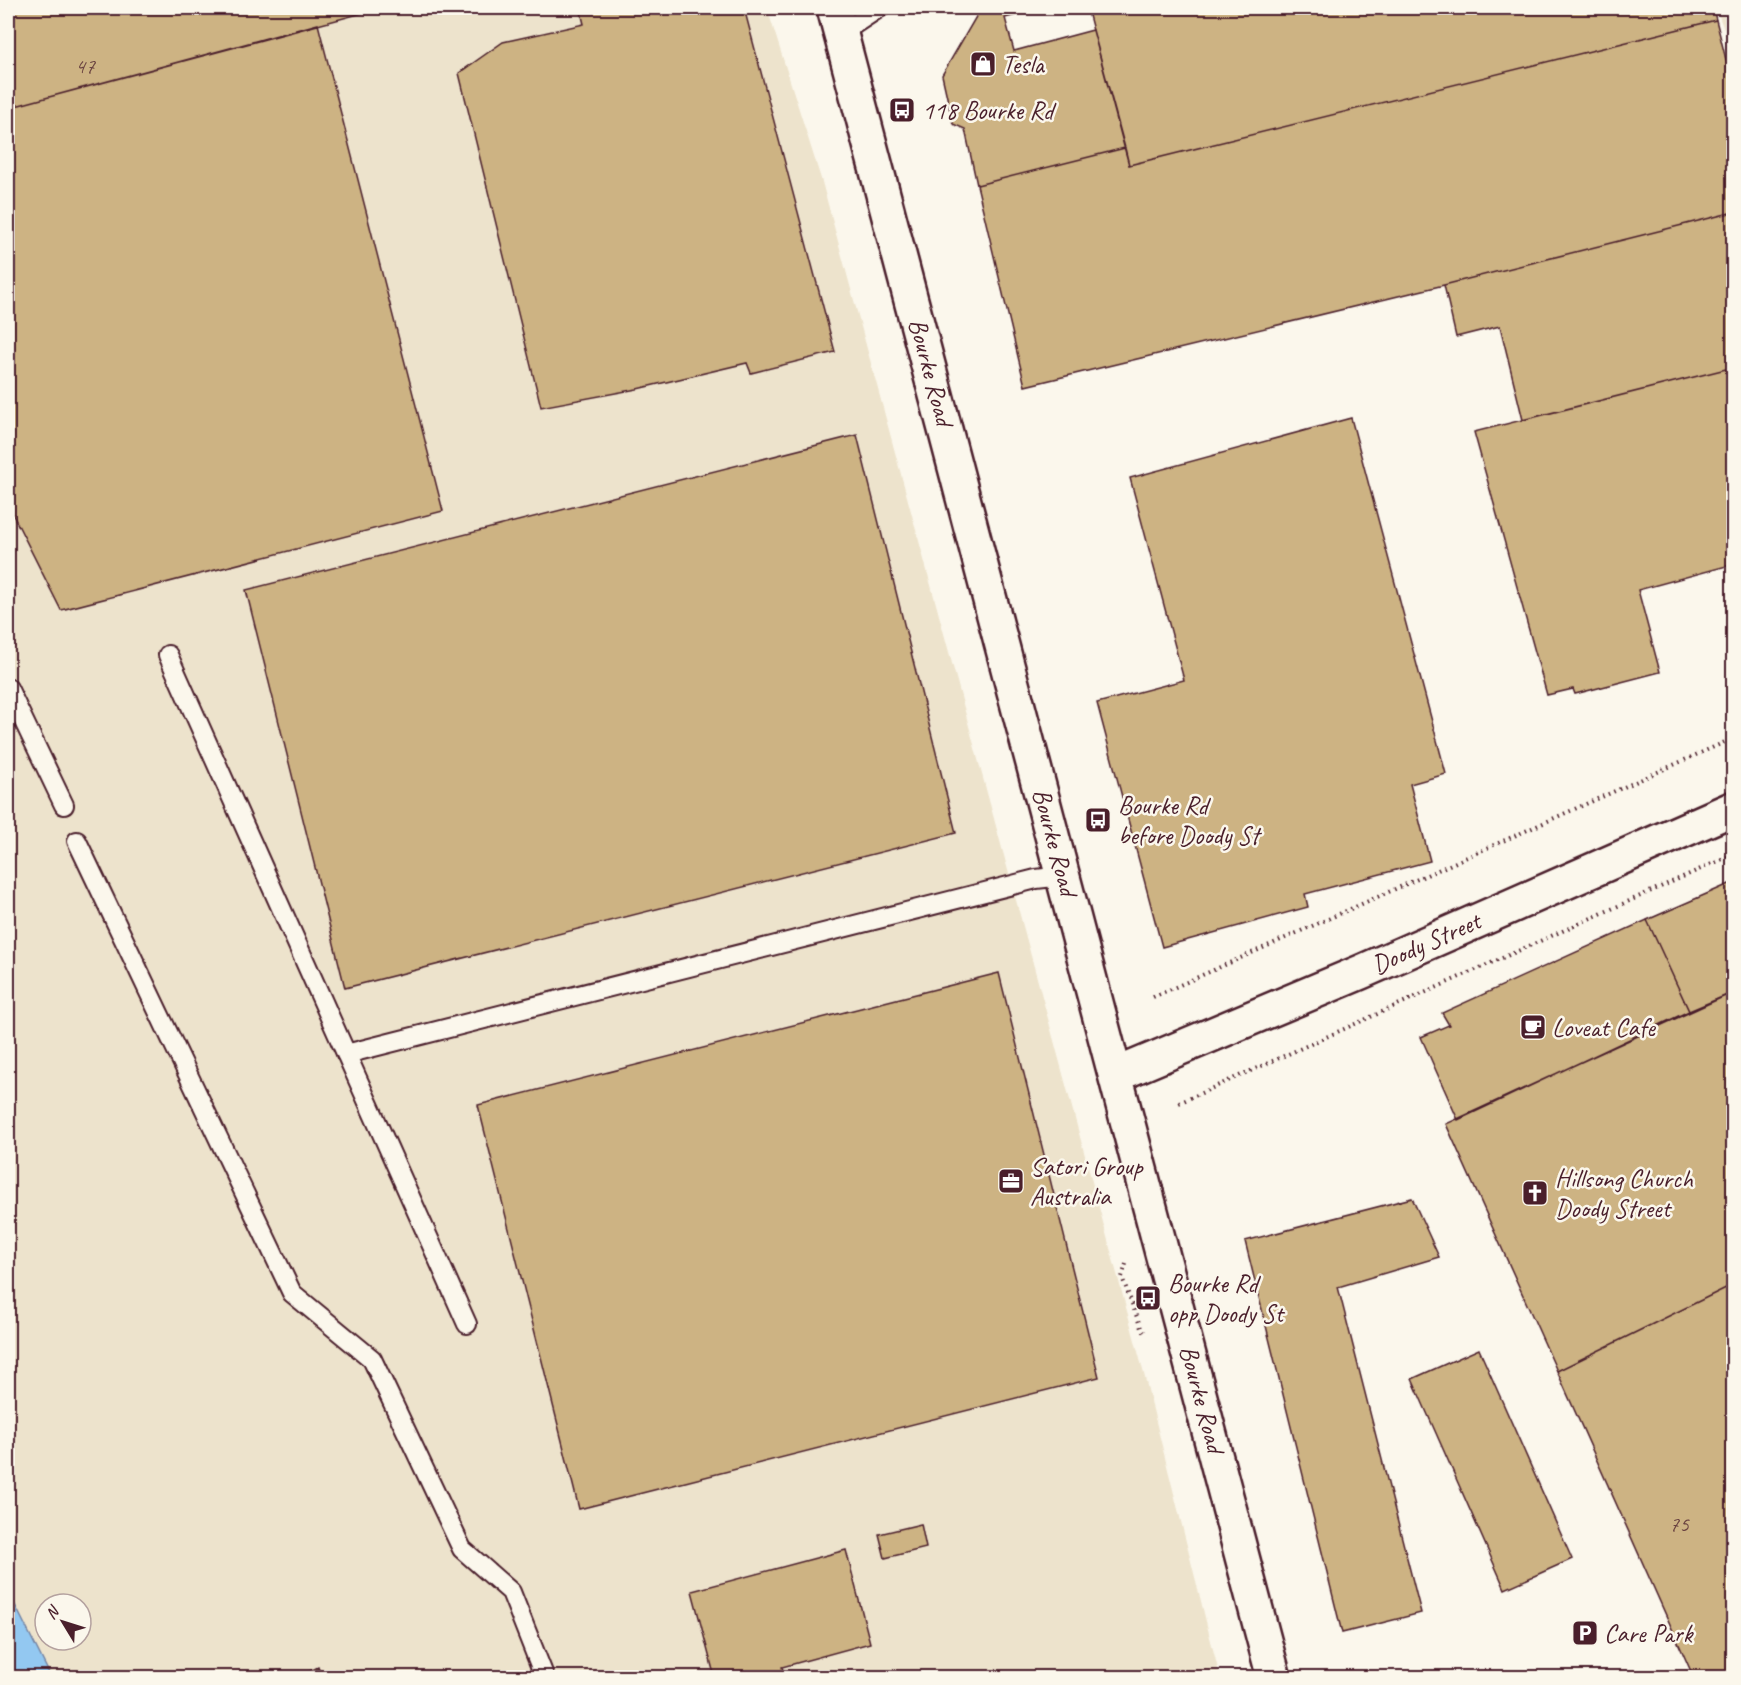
<svg xmlns="http://www.w3.org/2000/svg" width="1741" height="1685" font-family="Caveat,sans-serif">
  <style>
    .built { fill: #ede3cc; fill-rule: evenodd }
    .water { fill: #93c8f1; stroke: #7684a2; stroke-width: 1.5 }
    .building { fill: #cdb383; stroke: #4a1f2b; stroke-width: 1.5 }
    .lines { fill: none; stroke-linecap: round; stroke-linejoin: round }
    .service-casing { stroke: #4a1f2b; stroke-width: 22 }
    .tertiary-casing { stroke: #4a1f2b; stroke-width: 38 }
    .path { stroke: #4a1f2b; stroke-width: 4; stroke-dasharray: 1.5 4.5; stroke-linecap: butt }
    .service { stroke: #fbf7ec; stroke-width: 18 }
    .tertiary { stroke: #fbf7ec; stroke-width: 33 }
    .labels { text-anchor: middle; dominant-baseline: central; stroke-width: 5; stroke-linejoin: round; paint-order: stroke }
    .number-label { font-size: 22px; fill: #6b4441 }
    .poi-label { font-size: 26px; fill: #4a1f2b; stroke: #fbf7ec; text-anchor: start }
    .street-label { font-size: 26px; fill: #4a1f2b; stroke: #fbf7ec }
  </style>
  <rect width="100%" height="100%" fill="#fbf7ec"/>
  <filter id="ink" filterUnits="userSpaceOnUse"><feTurbulence type="fractalNoise" baseFrequency=".0167" numOctaves="2"/><feDisplacementMap in="SourceGraphic" scale="12" xChannelSelector="R" yChannelSelector="G"/><feConvolveMatrix kernelMatrix="1 2 1 2 8 2 1 2 1" color-interpolation-filters="sRGB"/></filter>
  <g filter="url(#ink)">
    <!-- built -->
    <path class="built" d="M8,8H767L822,182L1144,1374L1220,1677H51L8,1591ZM45,1604H81V1640H45Z
      M1716,8H1733V54Z"/>
    <!-- water -->
    <path class="water" d="M8,1591L51,1677H8Z"/>
    <!-- building -->
    <path class="building" d="M8,8H381L8,108Z
      M580,8H744L835,352L751,373L747,363L637,389L541,407L459,73L503,42L584,24Z
      M981,8H1043L1005,18L1014,51L1093,30L1125,148L977,185L965,129L953,124L942,75Z
      M1087,8H1713L1716,20L1129,165Z
      M1716,20L1734,91V212L1444,285L1025,386L977,185L1125,148L1129,165Z
      M318,24L443,511L61,610L8,505V108Z
      M1734,212V367L1523,420L1500,326L1456,337L1444,285Z
      M1734,367V564L1638,590L1660,672L1575,694L1573,689L1547,695L1474,432Z
      M1351,418L1446,774L1410,784L1430,861L1305,894L1308,907L1162,947L1097,703L1184,680L1130,478Z
      M857,435L956,833L345,988L246,590Z
      M1734,882V992L1689,1011L1647,920Z
      M1647,920L1689,1011L1458,1120L1421,1037L1449,1025L1442,1013Z
      M999,973L1099,1377L579,1509L478,1105Z
      M1734,992V1284L1557,1371L1446,1124Z
      M1412,1198L1439,1257L1338,1287L1421,1613L1342,1633L1245,1241Z
      M1734,1284V1678H1694L1557,1371Z
      M1479,1349L1572,1559L1505,1589L1412,1379Z
      M921,1524L926,1548L885,1558L879,1534Z
      M846,1550L870,1643L782,1667L785,1678H715L692,1591Z
      M318,1667L322,1678H296Z"/>
    <g class="lines">
      <defs>
        <path id="service" d="M841,33L879,8
          M168,655L467,1324
          M8,688L64,805
          M77,841L292,1293L372,1359L462,1549L511,1592L545,1678
          M346,1054L1036,879L1063,876"/>
        <path id="tertiary" d="M834,8L1274,1678
          M1116,1075L1361,972L1734,808"/>
      </defs>
      <!-- service casing -->
      <use href="#service" class="service-casing"/>
      <!-- tertiary casing -->
      <use href="#tertiary" class="tertiary-casing"/>
      <!-- path -->
      <path class="path" d="M1153,997L1734,738
        M1179,1103L1734,854
        M1126,1264L1122,1277L1141,1328L1144,1332"/>
      <!-- service -->
      <use href="#service" class="service"/>
      <!-- tertiary -->
      <use href="#tertiary" class="tertiary"/>
    </g>
  </g>
  <!-- icons -->
  <defs>
    <symbol id="shop-square" viewBox="-11 -11 22 22"><rect x="-9" y="-9" width="18" height="18" rx="4" fill="#4a1f2b" stroke="#fbf7ec"/><path d="M-5-2.5h2.3a2.7 3.5 0 0 1 5.4 0H5L5.5 6h-11ZM-1.5-2.5h3a1.5 2.3 0 0 0-3 0Z" fill="#fff"/></symbol>
    <symbol id="bus-square" viewBox="-11 -11 22 22"><rect x="-9" y="-9" width="18" height="18" rx="4" fill="#4a1f2b" stroke="#fbf7ec"/><path d="M-5-6H5V4H4V6H2V4H-2V6H-4V4H-5ZM-3.5-4V0h7V-4ZM-3.5 1.2v1.5H-2V1.2ZM2 1.2v1.5H3.5V1.2Z" fill="#fff"/></symbol>
    <symbol id="cafe-square" viewBox="-11 -11 22 22"><rect x="-9" y="-9" width="18" height="18" rx="4" fill="#4a1f2b" stroke="#fbf7ec"/><path d="M-5.5-4.5H6V0H3Q3 3.5 0 3.5H-2.5Q-5.5 3.5-5.5 0ZM3-3.2v2h1.7v-2ZM-6 4.5H4V6H-6Z" fill="#fff"/></symbol>
    <symbol id="office-square" viewBox="-11 -11 22 22"><rect x="-9" y="-9" width="18" height="18" rx="4" fill="#4a1f2b" stroke="#fbf7ec"/><path d="M-6-3h4V-5.5h4V-3h4V5H-6ZM-1-4.5V-3h2v-1.5ZM-6 0V1H6V0Z" fill="#fff"/></symbol>
    <symbol id="church-square" viewBox="-11 -11 22 22"><rect x="-9" y="-9" width="18" height="18" rx="4" fill="#4a1f2b" stroke="#fbf7ec"/><path d="M-1.2-6h2.4v3.5h3.3v2.4h-3.3V6h-2.4V-.1h-3.3v-2.4h3.3Z" fill="#fff"/></symbol>
    <symbol id="parking-square" viewBox="-11 -11 22 22"><rect x="-9" y="-9" width="18" height="18" rx="4" fill="#4a1f2b" stroke="#fbf7ec"/><path d="M-3.5-5.5H1a3.5 3.5 0 0 1 0 7H-1V5.5H-3.5ZM-1-3.4V-.6H.8a1.4 1.4 0 0 0 0-2.8Z" fill="#fff"/></symbol>
  </defs>
  <g fill-rule="evenodd">
    <use href="#shop-square" x="968" y="49" width="30" height="30"/>
    <use href="#bus-square" x="887" y="95" width="30" height="30"/>
    <use href="#bus-square" x="1083" y="805" width="30" height="30"/>
    <use href="#cafe-square" x="1518" y="1012" width="30" height="30"/>
    <use href="#office-square" x="996" y="1166" width="30" height="30"/>
    <use href="#church-square" x="1520" y="1178" width="30" height="30"/>
    <use href="#bus-square" x="1133" y="1283" width="30" height="30"/>
    <use href="#parking-square" x="1570" y="1618" width="30" height="30"/>
  </g>
  <g class="labels">
    <!-- number labels -->
    <g class="number-label">
      <text x="85" y="66">47</text>
      <text x="1679" y="1524">75</text>
    </g>
    <!-- poi labels -->
    <g class="poi-label">
      <text x="1002" y="64">Tesla</text>
      <text x="922" y="110">118 Bourke Rd</text>
      <text x="1118" y="805">Bourke Rd<tspan x="1118" dy="30">before Doody St</tspan></text>
      <text x="1552" y="1027">Loveat Cafe</text>
      <text x="1030" y="1166">Satori Group<tspan x="1030" dy="30">Australia</tspan></text>
      <text x="1555" y="1178">Hillsong Church<tspan x="1555" dy="30">Doody Street</tspan></text>
      <text x="1168" y="1283">Bourke Rd<tspan x="1168" dy="30">opp Doody St</tspan></text>
      <text x="1604" y="1633">Care Park</text>
    </g>
    <!-- street labels -->
    <g class="street-label">
      <text transform="translate(931 372) rotate(75)">Bourke Road</text>
      <text transform="translate(1055 842) rotate(75)">Bourke Road</text>
      <text transform="translate(1426 943) rotate(-24)">Doody Street</text>
      <text transform="translate(1202 1399) rotate(75)">Bourke Road</text>
    </g>
  </g>
  <!-- margin -->
  <rect width="1741" height="1685" fill="none" stroke="#fbf7ec" stroke-width="30"/>
  <rect x="15" y="15" width="1711" height="1655" fill="none" stroke="#4a1f2b" stroke-width="2" filter="url(#ink)"/>
  <!-- north arrow -->
  <g transform="translate(63 1622) rotate(308)"><circle r="28" fill="#fbf7ec" stroke="#b4a19f" stroke-width="1.5"/>
  <path d="M0-4.5L10 22L0 15L-10 22Z" fill="#4a1f2b"/>
  <text y="-9" font-size="16" font-weight="bold" text-anchor="middle" fill="#4a1f2b">N</text>
  </g>
</svg>
